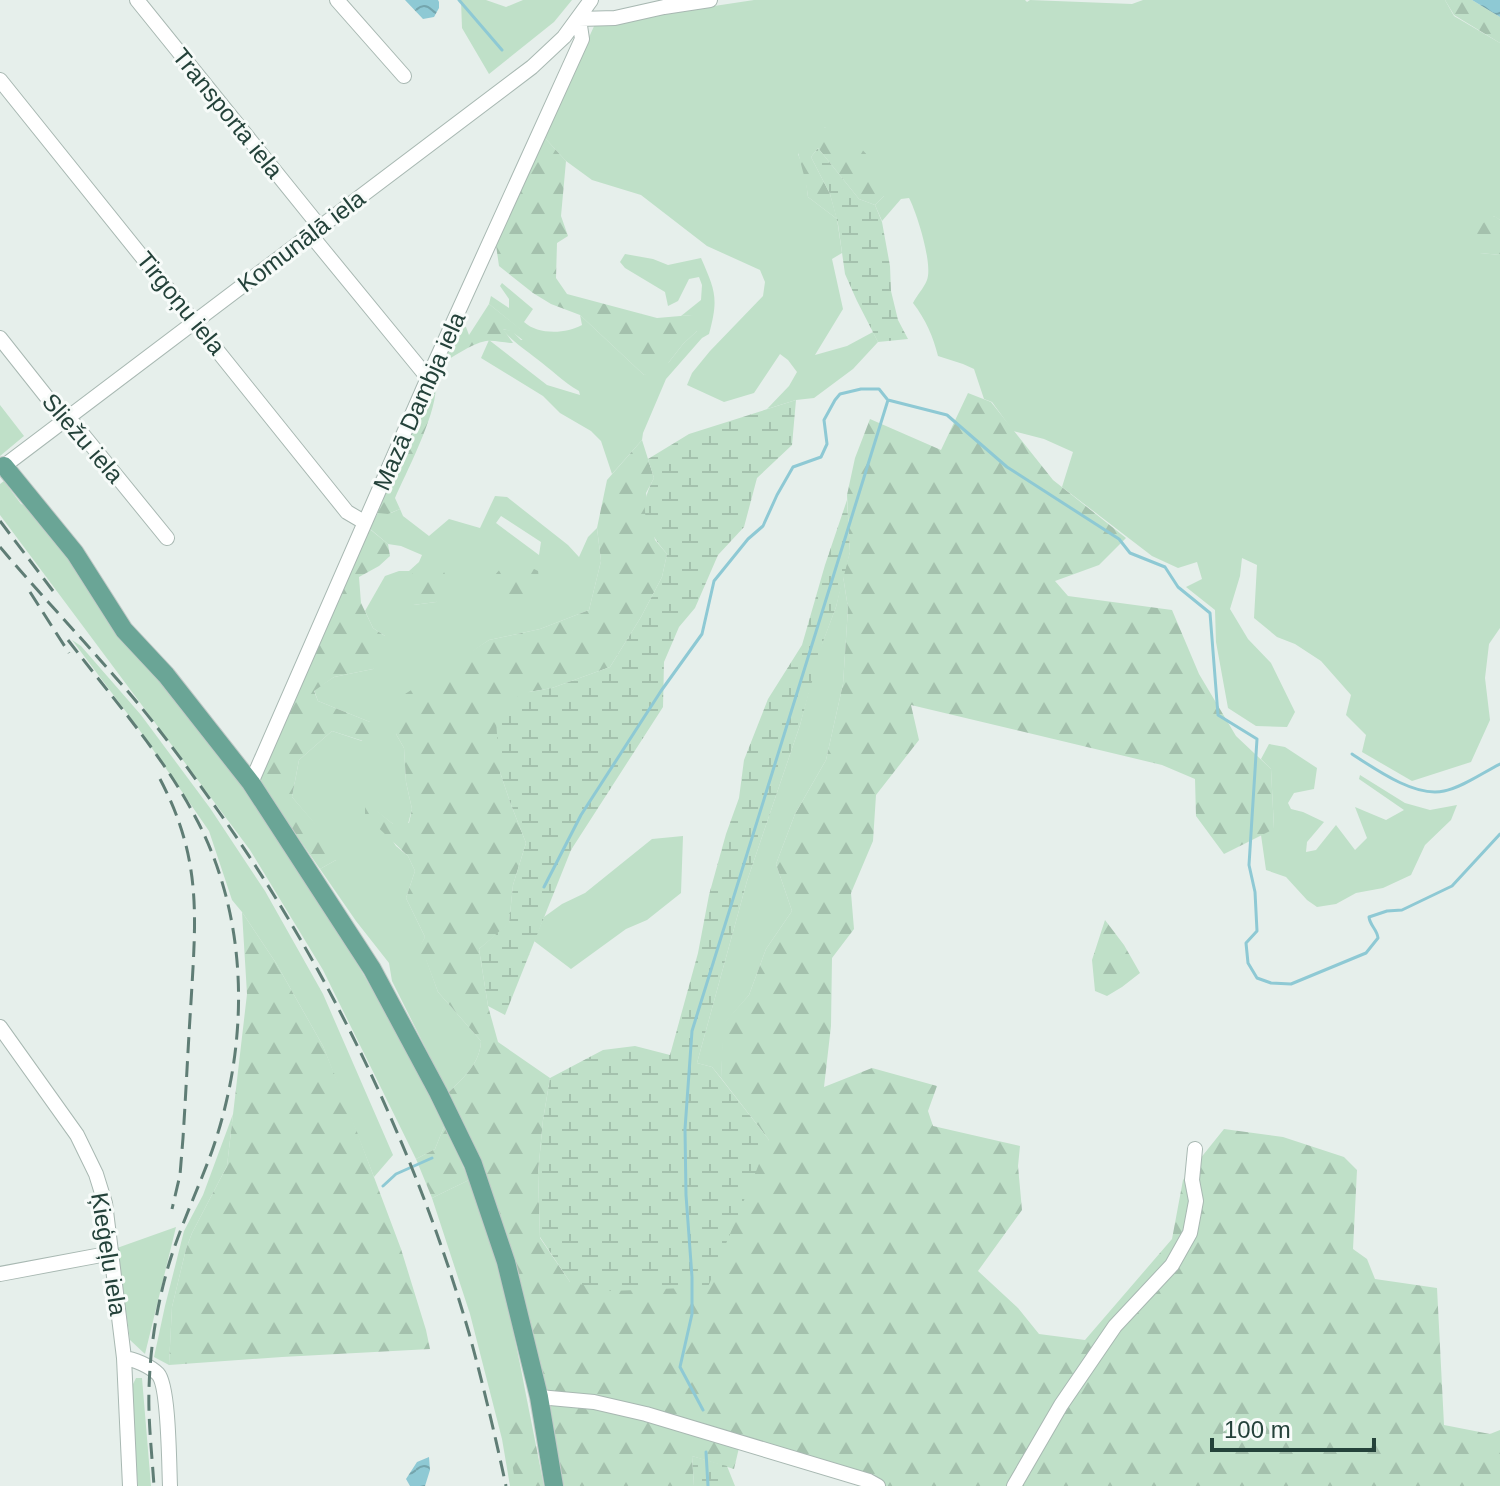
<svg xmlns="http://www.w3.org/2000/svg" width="1500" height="1486" font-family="Arial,sans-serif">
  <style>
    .green { fill: #bfe0c8; fill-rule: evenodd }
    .forest { fill: url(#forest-firs) }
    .wetland { fill: url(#wetland-marsh) }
    .water { fill: url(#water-waves) }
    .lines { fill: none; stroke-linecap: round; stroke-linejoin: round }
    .stream { stroke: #8ec9d4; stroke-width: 3 }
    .minor-casing { stroke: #a8b8b2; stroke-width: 16 }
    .major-casing { stroke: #c2cac8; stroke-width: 20 }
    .minor { stroke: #fff; stroke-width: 14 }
    .major { stroke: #6aa596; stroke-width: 18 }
    .rail { stroke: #5f7d75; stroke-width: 3; stroke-dasharray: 16 8; stroke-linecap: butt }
    .labels { text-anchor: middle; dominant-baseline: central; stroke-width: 6; stroke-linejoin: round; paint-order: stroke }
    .street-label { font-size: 24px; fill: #24423a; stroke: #f7fbf9 }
  </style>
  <defs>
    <pattern id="forest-firs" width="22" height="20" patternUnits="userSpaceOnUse" patternTransform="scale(2)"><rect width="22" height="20" fill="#bfe0c8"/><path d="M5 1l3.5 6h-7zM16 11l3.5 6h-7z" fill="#a4c1ad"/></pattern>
    <pattern id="wetland-marsh" width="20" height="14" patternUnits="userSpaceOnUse" patternTransform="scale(2)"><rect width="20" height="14" fill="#bfe0c8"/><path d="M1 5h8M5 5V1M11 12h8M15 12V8" fill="none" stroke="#a4c1ad"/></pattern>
    <pattern id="water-waves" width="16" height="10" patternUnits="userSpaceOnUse" patternTransform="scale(2)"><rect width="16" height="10" fill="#8ec9d4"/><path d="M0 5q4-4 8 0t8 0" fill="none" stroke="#74a5ad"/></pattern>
  </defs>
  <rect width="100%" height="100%" fill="#e6efeb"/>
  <!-- green -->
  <path class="green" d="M461,0H486L506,7L523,0H572L554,22L489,74L462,28Z
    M754,0H1025L1027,2L1030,0L1132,4L1143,0H1445L1454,16L1500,43V220L1494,216L1480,253L1500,255V628L1489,644L1485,678L1490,720L1471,762L1412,781L1362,752L1366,735L1346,715L1351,695L1321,661L1295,644L1277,637L1254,618L1257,565L1242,558L1240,576L1230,609L1248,639L1271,663L1295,712L1287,727L1256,726L1228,708L1216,642L1215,610L1186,587L1202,579L1197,562L1178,568L1152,556L1062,487L1073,452L1044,439L1013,431L992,402L984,399L974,369L963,364L938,356C933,336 926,320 913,303C917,295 924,288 927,280C933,264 917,213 909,198L901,199L882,221L875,205L884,196L825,127L798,154L805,172L808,197L837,219L842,253L832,259L843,309L815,355L847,346L873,332L878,342L853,369L814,398L796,400L767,409L789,386L797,372L788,360L780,354L754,393L724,402L687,385L692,373L710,351L763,296L765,282L760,270L707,246L641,195L592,180L566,161L544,137L595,24Z
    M625,254L653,259L668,265L701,258C715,290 719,298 709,334L702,338L666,379L643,433L642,440L612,474L601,441L591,431L560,413L543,396L481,358L489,340L547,385L580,395L579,391C563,382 552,370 537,359C524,349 513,342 502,329L512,331L521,340L532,339L489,304L491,296L509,308V299L500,286L502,283L533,309L524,322C538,335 566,334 582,325L580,315L644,375L669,362L683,344L697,331L692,315L681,316L701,300L702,285L699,277L689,279L678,301L668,306L665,292L625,268L620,262Z
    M0,405L24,436L0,456Z
    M4,481L21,504L29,507L209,744L242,785L344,941L430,1089L445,1124L435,1149L416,1159L323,970L250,850L0,515V484Z
    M495,496L507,497L568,545L579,557L588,537L597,528L601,561L589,610L540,629L489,640L460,660L396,734L404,748L406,782L412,809L408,824H393L371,807L396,846L408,856L415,871L406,898L425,937L421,945L438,992L481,1041C480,1064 463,1078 448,1093L392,981L389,963L356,921L320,869L336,860L314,823L292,797L299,760L332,731L362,741L370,722L318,701L314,690L334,677L373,669L385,636L373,628L365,611L385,576L399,571H409L419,562L422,555L401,546L388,544L369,528L378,513H391L400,509L403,516L429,536L449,519L480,528ZM501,516L541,542L539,555L496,523ZM444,572L436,602L413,605Z
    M843,576L848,608L843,684L826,760L795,814L776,864L792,911L766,949L749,995L724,1024L721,1078L712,1067L697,1063L747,881L800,725L819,652L836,607Z
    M72,640L81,646L141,715L210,808L265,891L323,994L393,1155L374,1177L323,1046L276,963L242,912L232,900L209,831L136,725Z
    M1269,744L1285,747L1317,768L1314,789L1294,793L1288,803L1291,809L1303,812L1324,822L1307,842L1306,852L1316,850L1336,825L1355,850L1367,838L1355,807L1386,820L1404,810L1359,779L1360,775L1405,803L1430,810L1457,805L1451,820L1425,845L1411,875L1383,888L1356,893L1336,904L1317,907L1307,900L1286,877L1266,870L1261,835L1274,828L1271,769L1261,759Z
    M683,836L681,893L647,920L626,929L571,969L534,941L544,917L562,904L585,893L652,839Z
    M233,1114L227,1166L192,1233L186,1249L172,1307L169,1365L154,1357L165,1306L184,1231L203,1195Z
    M469,1180C497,1248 512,1322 526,1395H501L517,1486H510L502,1439L470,1314L432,1198Z
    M176,1227L145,1354L130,1340L117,1248Z
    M136,1378H142L151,1486H138L131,1405V1388Z"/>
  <!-- forest -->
  <path class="forest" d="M1445,0H1472L1500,17V43L1454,15Z
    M825,127C861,145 871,152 887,190L884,196L875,205L859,199L818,148L811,157L830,194L837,219L808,197C806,177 799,161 796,142Z
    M544,137L566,161L561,216L568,236L557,243L556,278L567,294L657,318L692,315L701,317L697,331L683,344L669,362L656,373L644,375L580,315L551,304L533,293L499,266L496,245Z
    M1495,216L1500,220V255L1480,253L1475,245L1474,228Z
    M489,304L533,339L530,345C519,339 515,331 503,329L513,343C504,343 495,340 486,341C470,344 453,358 438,365L457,324L466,327L469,335Z
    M431,380L435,382C441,406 406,473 395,498L400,509L388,514L378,513V506Z
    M968,393L991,402L1053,480L1126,538L1099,565L1055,581L1068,596L1172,610L1199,674L1236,736L1271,769L1274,829L1224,854L1196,816L1195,779L1162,765L911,705L919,740L876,795L873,841L851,893L854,929L832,958L831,1026L824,1087L872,1068L937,1086L928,1111L933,1126L1020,1146L1018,1166L1022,1210L978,1271L1018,1308L1039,1334L1085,1340L1172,1239L1183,1180L1224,1129L1283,1137L1344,1157L1357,1170L1353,1249L1367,1259L1375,1279L1437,1288L1444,1425L1490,1434L1500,1430V1486H874L742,1435L734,1469L692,1456L694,1486H561L448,1093C463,1078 480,1064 481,1041L438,992L426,960L399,949L403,941L421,944L425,937L406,898L415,871L408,856L365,815V806H371L393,824L409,823L412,809L406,782L404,748L396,734L405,694L489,640L540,629L589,610L601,561L597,528L607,480L642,440L654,478L646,493L655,540L667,554L662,577L641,617L610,667L552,688L529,692L500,772L510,802L526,843L513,885L509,924L479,949L488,1006L498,1042L550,1078L543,1120L538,1173L540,1238L570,1282L769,1140L721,1078L723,1024L749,995L766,949L792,911L776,864L795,814L826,760L843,684L848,608L843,576L850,552L847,495L855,458L870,419L941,450Z
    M366,526L388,544L390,556L379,566L359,577L361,603L373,628L385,636L390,653L373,669L334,677L314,691L318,701L370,722L371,736L363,741L332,731L299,760L292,797L339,851L336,860L320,869L264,789L260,777Z
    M511,557L538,571L540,586L517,607L502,602L489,593L486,585Z
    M431,562L444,572L450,586L436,602L413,605L404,579Z
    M242,912L276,963L323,1046L345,1100L401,1249L426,1330L430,1349L282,1357L169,1365L172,1307L186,1249L192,1233L227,1166L247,994Z
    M1105,920L1124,945L1140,973L1122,987L1107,996L1095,991L1092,960Z
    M445,1124L469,1180L432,1198L416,1159L435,1149Z
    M500,1394L526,1395L544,1486H516Z"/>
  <!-- wetland -->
  <path class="wetland" d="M818,148L859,199L875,205L882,222L890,266L891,291L898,320L908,339L878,342L857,301L845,274L838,224L830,194L811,157Z
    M796,400L792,445L757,478L744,527L718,555L695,608L679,627L664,662L663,707L571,850L505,1015L488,1006L479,949L509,923L513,885L526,843L510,802L500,772L496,721L507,706L515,698L529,692L552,688L610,667L641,617L662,577L667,554C645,528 637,509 654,478L648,459L689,434Z
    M847,500L850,552L836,607L823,642L800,725L747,881L697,1063L712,1067L769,1140L708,1287L612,1291L570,1282L540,1237L538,1173L543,1120L550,1078L603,1050L635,1046L670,1055L698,953L709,895L726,834L739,798L744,760L768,699L802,645L825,565Z
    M692,1456L727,1466L735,1486H694Z"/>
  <!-- water -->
  <path class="water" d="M405,0H438L439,2V8L434,17L423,19Z
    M1472,0H1500V17Z
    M429,1457L430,1470L425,1486H410L406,1479L417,1462Z"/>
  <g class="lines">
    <!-- stream -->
    <path class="stream" d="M459,0L502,50
      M1352,754C1375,769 1416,798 1444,791C1463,787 1482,773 1500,764
      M544,887L581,815L661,691L702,634L714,581L748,539L763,526L777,495L793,467L821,457L827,444L824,420L835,400L840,394L861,389H879L887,399
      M383,1186L396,1174L432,1158
      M703,1410L680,1367L692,1314V1277L686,1195L685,1129L692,1031L888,400L947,415L1007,467L1119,539L1130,553L1165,567L1178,587L1210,613L1218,715L1257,739L1249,865L1255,892L1257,931L1246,943L1248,963L1257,978L1271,983L1291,984L1366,953L1378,938C1377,929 1370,926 1369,917L1387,911L1402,910L1452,886L1500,834
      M706,1452L708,1486"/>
    <defs>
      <path id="minor" d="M137,0L320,227
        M337,0L404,76
        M0,80L347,512L364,522
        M310,234L428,378
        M0,338L57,410L75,425L167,538
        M0,469L532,67L564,37L591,0
        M251,783L428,378L582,39L579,19L615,18L664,7L710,0
        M0,1027L77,1135L96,1174L105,1203L124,1358C134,1359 150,1366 158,1374C169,1386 169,1465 170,1486
        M0,1274L112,1253
        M124,1358L130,1486
        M539,1397L594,1402L646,1414L869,1481L878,1486
        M1014,1486L1061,1405L1115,1326L1172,1265L1190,1233L1196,1201L1192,1180L1195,1149"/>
      <path id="major" d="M4,466L75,553L124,630L166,675L251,783L372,969L438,1092L473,1164L506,1262L539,1397L554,1486"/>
    </defs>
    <!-- minor casing -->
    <use href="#minor" class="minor-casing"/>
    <!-- major casing -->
    <use href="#major" class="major-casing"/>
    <!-- minor -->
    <use href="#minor" class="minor"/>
    <!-- major -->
    <use href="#major" class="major"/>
    <!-- rail -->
    <path class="rail" d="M0,521L53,591
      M0,547C38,592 78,634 116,678C154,720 187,767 219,812C329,968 416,1150 469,1333C483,1384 495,1435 506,1486
      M30,592L69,653
      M68,640C113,699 164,756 198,822C250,924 249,1045 212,1151C196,1195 175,1237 164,1282C155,1317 150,1353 149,1389C148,1421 152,1454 154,1486
      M160,779C202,859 196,916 191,1002C188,1047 186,1092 183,1138L180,1175L172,1209"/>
  </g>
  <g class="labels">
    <!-- street labels -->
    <g class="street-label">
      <text transform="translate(228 113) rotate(51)">Transporta iela</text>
      <text transform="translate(301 241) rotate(-37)">Komunālā iela</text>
      <text transform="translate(181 303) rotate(51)">Tirgoņu iela</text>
      <text transform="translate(419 401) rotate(-66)">Mazā Dambja iela</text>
      <text transform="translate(83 438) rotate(49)">Sliežu iela</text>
      <text transform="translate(109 1254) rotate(81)">Ķieģeļu iela</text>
    </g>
  </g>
  <!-- scale -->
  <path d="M1212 1438v12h162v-12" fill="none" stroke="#24423a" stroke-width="4"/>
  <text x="1224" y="1438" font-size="24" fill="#24423a" stroke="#f7fbf9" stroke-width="6" paint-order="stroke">100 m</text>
</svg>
